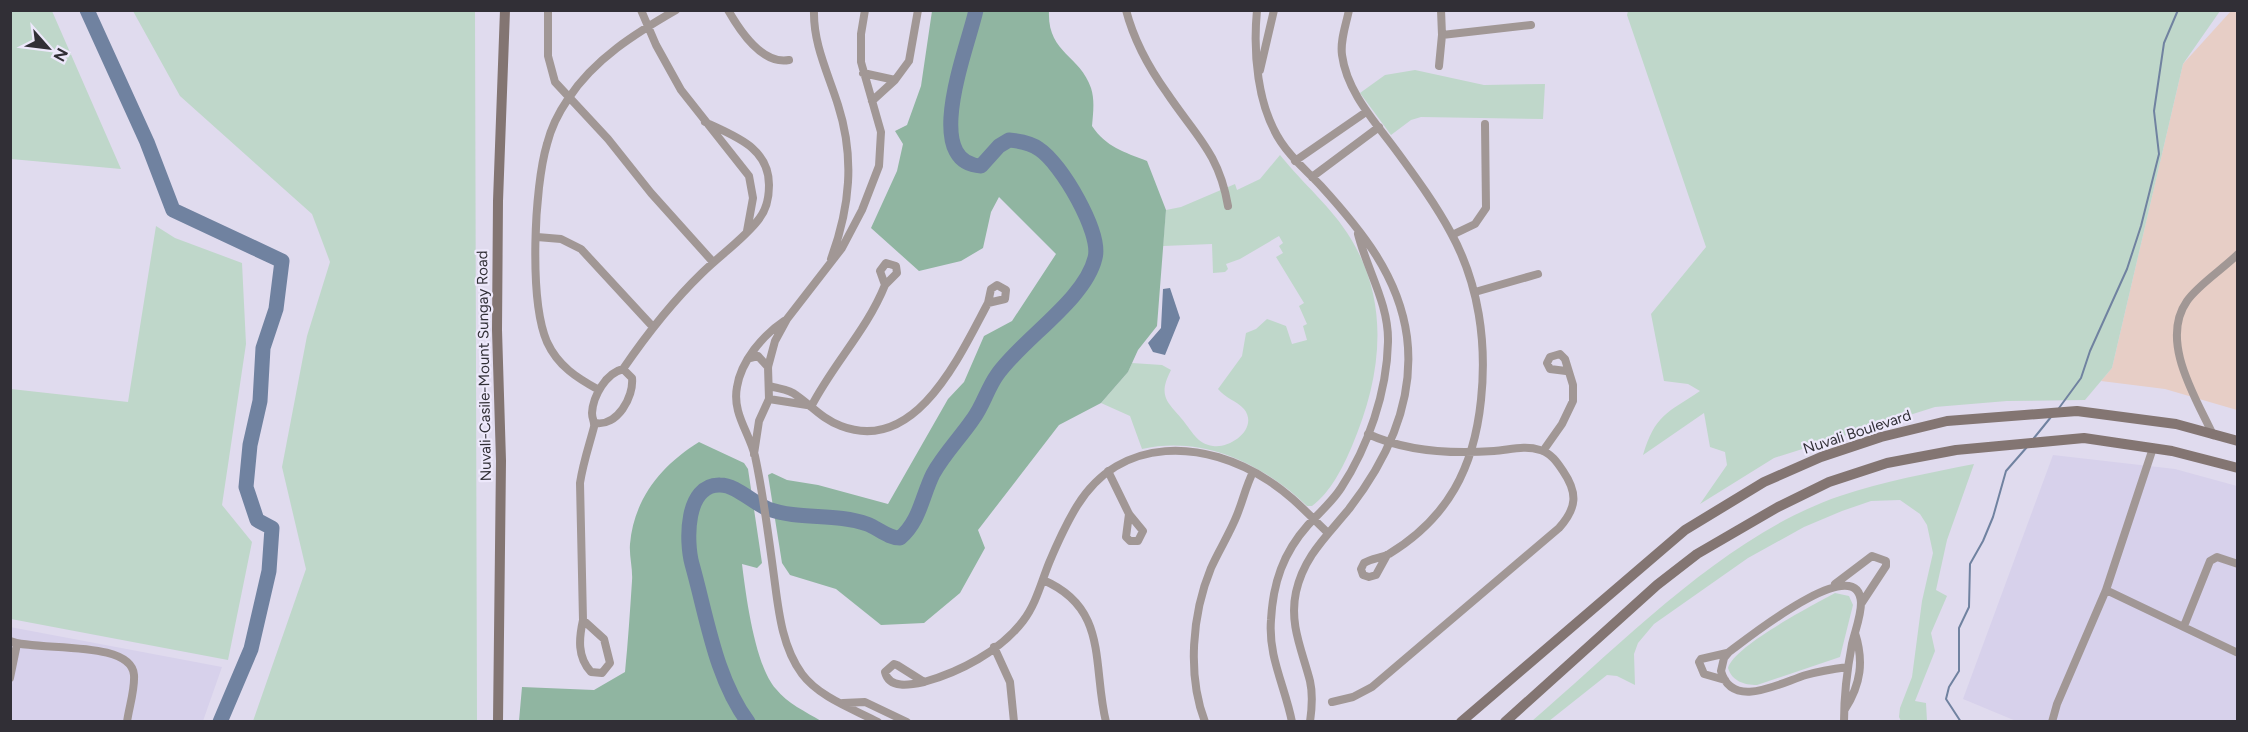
<svg xmlns="http://www.w3.org/2000/svg" width="2248" height="732" font-family="Figtree,sans-serif">
  <style>
    .built { fill: #d7d1eb }
    .industrial { fill: #e7cec6 }
    .green { fill: #bfd7ca }
    .forest { fill: #90b5a1 }
    .water { fill: #7082a0 }
    .lines { fill: none; stroke-linecap: round; stroke-linejoin: round }
    .stream { stroke: #7082a0; stroke-width: 2 }
    .river { stroke: #7082a0; stroke-width: 15 }
    .street { stroke: #a19795; stroke-width: 8 }
    .secondary { stroke: #837572; stroke-width: 10 }
    .labels { text-anchor: middle; dominant-baseline: central; stroke-width: 4.5; stroke-linejoin: round; paint-order: stroke }
    .street-label { font-size: 15px; fill: #312f36; stroke: #ede8fb }
  </style>
  <rect width="100%" height="100%" fill="#e0dbee"/>
  <!-- built -->
  <path class="built" d="M2053,455L2175,469L2237,486V721H2016L1963,699Z
    M10,627L222,667L203,721H11Z"/>
  <!-- industrial -->
  <path class="industrial" d="M2231,11H2237V410L2165,389L2101,381L2112,368L2183,64Z"/>
  <!-- green -->
  <path class="green" d="M10,11H52L121,169L11,159Z
    M133,11H475L477,721H253L306,569L282,467L307,336L330,262L312,214L180,96Z
    M1628,11H2220L2183,64L2112,368L2085,400L2007,401L1935,407L1774,458L1700,504L1727,465L1725,452L1710,447L1704,413L1643,455C1655,415 1667,413 1700,391L1688,384L1664,381L1651,314L1706,247L1627,15Z
    M1415,70L1484,85L1545,84L1543,119L1421,117L1411,120L1391,135L1360,93L1385,75Z
    M1280,155C1303,184 1332,207 1351,239C1391,305 1381,378 1352,446C1343,467 1331,492 1312,506H1307C1263,464 1203,435 1142,449L1130,416L1101,403L1128,372L1132,363L1162,365L1171,370C1156,399 1170,403 1185,423C1193,433 1198,444 1213,446C1231,449 1259,428 1244,409C1237,401 1225,398 1218,389L1242,356L1246,333L1256,329L1267,319L1286,326L1292,344L1307,340L1303,326L1307,324L1299,306L1304,303L1276,257L1283,253L1279,246L1283,243L1279,236L1240,259L1226,264L1228,269L1225,272L1213,273L1212,244L1163,246L1166,210L1181,207L1235,184L1237,190L1260,179Z
    M156,226L175,238L242,263L246,344L222,505L252,542L228,660L11,619V389L128,402Z
    M1974,464L1947,540L1936,590L1947,596L1931,633L1935,651L1915,701L1926,703L1927,721H1901L1899,717L1900,708L1912,677L1922,601L1933,553L1927,525L1920,514L1900,500L1871,501L1842,511L1804,527L1748,558L1654,624L1638,643L1634,654L1635,685L1617,676L1607,675L1549,721H1532C1623,643 1725,535 1840,496C1884,481 1929,473 1974,464Z
    M1835,593L1849,596L1853,605L1840,657L1757,685C1744,685 1732,681 1728,668C1734,646 1813,605 1835,593Z"/>
  <!-- forest -->
  <path class="forest" d="M932,11H1049C1047,53 1080,55 1091,88C1095,100 1093,114 1092,126C1106,147 1124,152 1147,161L1166,210L1157,326L1138,350L1128,372L1101,403L1059,425L978,530L985,548L960,593L924,623L881,625L836,589L790,575L782,563L768,475L772,473L787,480L818,485L888,504L948,399L964,382L984,336L1012,321L1056,254L999,197L991,212L983,248L961,261L919,271L871,228L897,171L903,144L895,131L907,125L921,86Z
    M699,442L744,463L748,469L762,563L757,568L742,564C746,596 755,666 776,689C787,703 806,712 821,721H519L522,687L594,690L625,672C628,642 630,611 632,581C633,569 629,556 630,544C634,498 662,465 699,442Z"/>
  <!-- water -->
  <path class="water" d="M1170,288L1180,318L1165,355L1153,352L1148,343L1161,328L1163,289Z"/>
  <g class="lines">
    <!-- stream -->
    <path class="stream" d="M2059,408L2081,378L2090,351L2127,269L2141,226L2159,154L2154,111L2164,43L2178,10
      M2034,438L2051,417
      M1961,722L1946,699L1949,687L1959,671V628L1969,607L1970,564L1983,541L1993,517L2006,471L2027,447"/>
    <!-- river -->
    <path class="river" d="M87,10L147,142L173,210L282,261L276,309L263,348L260,401L250,445L246,487L257,520L272,528L269,571L251,649L220,722
      M748,722C715,677 707,617 692,564C686,542 685,484 720,485C736,485 753,503 768,509C800,520 835,513 867,524C878,528 888,538 900,538C920,521 922,496 933,474C944,454 960,438 973,419C983,406 987,389 997,375C1022,339 1085,300 1095,258C1102,233 1061,163 1039,149C1031,143 1019,141 1009,140L999,146L981,166C920,163 969,44 976,10"/>
    <!-- street -->
    <path class="street" d="M548,10V56L555,82L608,139L651,193L713,262
      M641,10L656,45L681,90L749,176L753,198L747,231
      M728,10C740,31 762,65 789,60
      M814,10C813,44 828,73 838,105C855,158 850,207 831,259
      M1126,10C1134,41 1149,68 1167,93C1195,135 1219,153 1228,206
      M1257,10C1253,52 1257,106 1281,142C1292,159 1307,171 1321,186C1361,230 1399,276 1407,337C1415,401 1387,460 1349,509C1327,536 1304,556 1296,592C1289,624 1302,650 1310,681C1313,694 1312,708 1310,722
      M1349,10C1346,25 1340,40 1342,55C1347,93 1377,124 1398,153C1417,179 1436,205 1451,233C1479,284 1487,343 1481,400C1474,468 1448,518 1389,554C1381,558 1372,558 1364,563L1361,569L1363,575L1369,577L1376,575L1387,555
      M1442,35L1531,25
      M1439,66L1442,35L1441,10
      M1260,70L1274,10
      M863,73L895,80L872,101
      M895,80L909,61L918,10
      M1295,161L1366,112
      M1312,177L1379,127
      M1452,235L1475,224L1486,208L1485,124
      M537,237L561,239L581,249L653,327
      M886,263L896,266L897,273L885,285L880,271Z
      M997,285L1006,290L1005,299L988,303L991,289Z
      M1475,292L1538,274
      M784,321C763,335 741,361 737,387C732,413 749,432 755,456C763,493 768,532 773,569C778,604 780,644 802,674C819,697 853,709 878,722
      M750,358L758,356L768,367
      M623,369C647,334 672,302 702,273C720,255 744,239 759,219C767,209 769,197 769,185C769,147 734,136 705,122
      M770,386C778,389 789,389 796,395C812,406 822,419 841,426C916,455 960,355 988,303
      M599,390C577,378 558,366 547,342C529,300 534,188 547,144C551,128 559,112 568,99C594,59 636,33 676,10
      M769,399L807,405
      M811,407C833,364 867,330 885,285
      M2213,435C2196,398 2159,341 2187,301C2198,285 2223,269 2238,254
      M1543,451L1562,424L1573,401V385L1565,359L1560,354L1550,357L1547,363L1550,369L1566,371
      M754,454L759,421L769,399L768,367L775,341L787,319L842,248L862,210L879,166L881,132L861,62V34L865,10
      M1108,471L1129,514L1143,531L1138,541H1130L1126,537L1129,514
      M1043,580C1109,608 1092,665 1106,722
      M1835,584L1872,556L1886,561V566L1861,604
      M2106,590L2238,653
      M583,620L580,483C583,463 589,446 594,427C595,422 592,419 592,413C593,396 606,373 623,369L632,378C634,397 617,427 595,423
      M583,620L604,639L610,663L602,673L591,672C577,657 579,638 583,620Z
      M2184,626L2210,561L2217,557L2238,564
      M10,641C36,652 131,639 134,675C135,690 129,707 127,722
      M994,647L1010,682L1014,722
      M894,664L897,665L924,682C910,685 889,689 885,672Z
      M10,678L17,644
      M1725,680L1704,674L1699,662L1701,659L1727,653
      M924,682C960,672 1000,651 1023,621C1036,604 1041,583 1049,563C1057,544 1066,524 1077,506C1121,435 1205,439 1269,481C1291,495 1308,514 1327,532
      M1332,702L1353,697L1372,687L1559,528C1577,508 1578,493 1563,471C1557,462 1551,453 1540,450C1525,445 1509,450 1494,451C1453,454 1405,451 1368,434
      M843,703L865,702L907,722
      M1845,709C1861,684 1864,661 1855,633
      M1205,722C1187,675 1192,614 1211,568C1219,550 1230,533 1237,515C1243,500 1246,486 1253,472
      M1292,722C1285,686 1268,657 1271,620C1273,583 1283,553 1308,525C1319,513 1332,502 1341,488C1368,447 1387,392 1388,342C1389,304 1367,270 1358,234
      M1844,722C1844,695 1847,670 1852,644C1855,631 1861,616 1861,603C1859,548 1743,642 1729,652L1724,658L1721,671C1732,711 1782,682 1806,675C1820,671 1833,669 1848,667
      M2052,722L2057,704L2106,590L2153,448"/>
    <!-- secondary -->
    <path class="secondary" d="M498,722L501,461L497,330L498,201L505,10
      M1461,722L1685,530L1764,482L1821,457L1881,437L1947,421L2077,411L2176,424L2238,441
      M1505,722L1657,585L1697,554L1778,507L1829,482L1887,463L1956,450L2084,438L2172,451L2238,468"/>
  </g>
  <g class="labels">
    <!-- street labels -->
    <g class="street-label">
      <text transform="translate(484 366) rotate(-91)">Nuvali-Casile-Mount Sungay Road</text>
      <text transform="translate(1857 432) rotate(-18)">Nuvali Boulevard</text>
    </g>
  </g>
  <!-- border -->
  <rect width="2248" height="732" fill="none" stroke="#312f36" stroke-width="24"/>
  <!-- north arrow -->
  <g transform="translate(48 48) rotate(118)" stroke="#ede8fb" stroke-width="4.5" paint-order="stroke">
  <path d="M0-4.5L10 22L0 15L-10 22Z" fill="#312f36"/>
  <text y="-9" font-size="16" font-weight="bold" text-anchor="middle" fill="#312f36">N</text>
  </g>
</svg>
